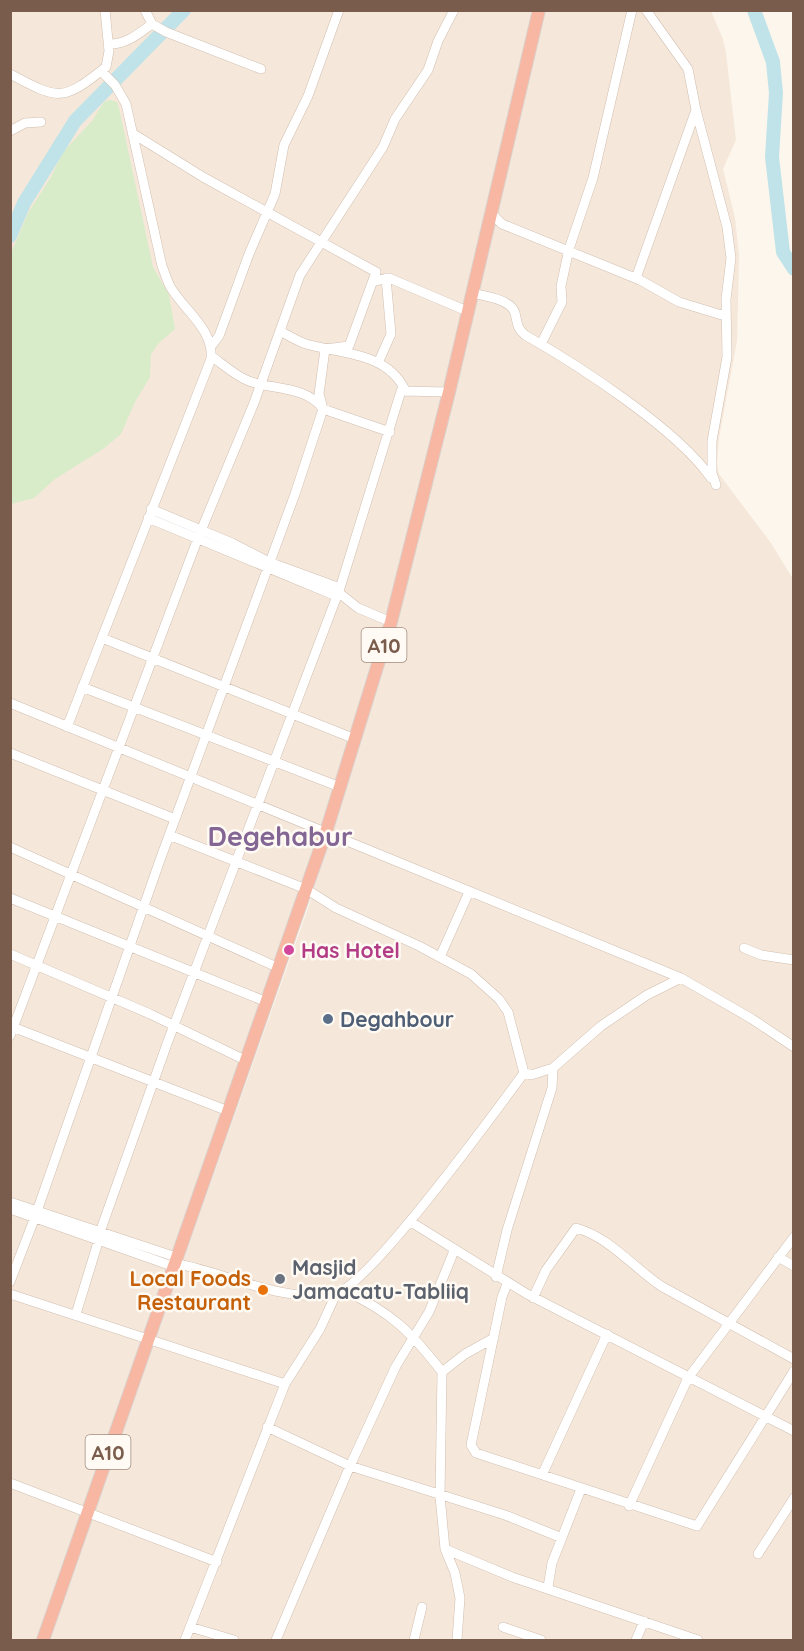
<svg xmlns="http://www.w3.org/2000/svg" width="804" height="1651" font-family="Quicksand,sans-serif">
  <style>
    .residential { fill: #f5e8da }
    .green { fill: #d8ecc9 }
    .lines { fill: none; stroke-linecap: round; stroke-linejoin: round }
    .river { stroke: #bfe3e8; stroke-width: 14 }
    .minor-casing { stroke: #d1beb0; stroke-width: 10 }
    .highway-casing { stroke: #dad1cd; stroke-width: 14 }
    .minor { stroke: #fff; stroke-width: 9 }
    .highway { stroke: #f7b7a3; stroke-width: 12 }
    .hotel-dot { fill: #d1479c; stroke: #fffaf3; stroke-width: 2 }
    .service-dot { fill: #5c6f8a; stroke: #fffaf3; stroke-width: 2 }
    .worship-dot { fill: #6b7280; stroke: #fffaf3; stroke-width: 2 }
    .food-dot { fill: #e8710a; stroke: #fffaf3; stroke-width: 2 }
    .labels { text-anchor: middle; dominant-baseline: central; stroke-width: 5; stroke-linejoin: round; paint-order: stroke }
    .shield { fill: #fffaf3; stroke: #a28b7f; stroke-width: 1.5 }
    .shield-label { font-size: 20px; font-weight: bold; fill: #7a5c4d }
    .hotel-label { font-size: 21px; font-weight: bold; fill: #b23c85; stroke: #fffaf3; text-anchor: start }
    .service-label { font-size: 21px; font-weight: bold; fill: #4e5e75; stroke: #fffaf3; text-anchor: start }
    .worship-label { font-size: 21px; font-weight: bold; fill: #5b616d; stroke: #fffaf3; text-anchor: start }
    .food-label { font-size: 21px; font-weight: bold; fill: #c56008; stroke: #fffaf3; text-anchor: end }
    .district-label { font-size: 27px; font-weight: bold; fill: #846695; stroke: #fffaf3 }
  </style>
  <rect width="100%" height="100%" fill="#fdf6ec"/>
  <!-- residential -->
  <path class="residential" d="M11,11H534L429,458L386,620L321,831L38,1640H11Z
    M544,11H711L723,39L726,53L736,140L723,169L735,218L739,255L738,305L737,341L719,438L717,464L719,474L771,543L793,579V1640H49L308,908L384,663Z"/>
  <!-- green -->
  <path class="green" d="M110,100L117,102L119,108L153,267L169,295L175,329L159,343L151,354L150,377L135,402L121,434L103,449L55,479L34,498L11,504V253L28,213L51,177L63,152L92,121L104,102Z"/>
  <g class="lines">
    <!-- river -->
    <path class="river" d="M754,10L773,62L776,93L772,157L783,252L794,269
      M10,236L24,203L75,121L184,10"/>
    <defs>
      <path id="minor" d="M145,10L152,24L166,32L261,69
        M646,10L688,69L696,110L727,227L731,258L726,299L727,357L712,441V473L716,485
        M108,44C126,45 138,34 152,24
        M10,74C59,100 62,102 106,67L109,51L105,10
        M10,131L25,123L41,122
        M490,212L502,224L640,280L679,302L725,316
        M636,278L696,110
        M375,281L389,278L467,311
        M471,293C484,296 511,299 515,313C518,324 516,327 525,335C578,365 677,429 711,478
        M280,331C289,336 297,341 306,344C341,354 387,352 405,390
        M541,344L562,302L561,286L569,249L593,178L632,10
        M212,345L219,336L249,254L275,194L284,145L308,96L339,10
        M211,356C224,365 239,379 255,383C277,389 309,388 323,409L390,432
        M378,363L391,334L386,278
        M151,509L232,543L269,562L340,588
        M148,518L336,596
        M338,592L358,608L391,622
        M102,638L355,739
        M82,687L340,787
        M10,703L681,978L752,1019L794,1047
        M67,727L211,359C214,330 185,311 171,288C167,281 165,273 162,266L126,104L115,85L101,71
        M10,753L175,819
        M169,835L306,889L336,908L419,946L471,974L499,999L508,1012L524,1073
        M10,847L279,968
        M10,898L267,1002
        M744,948L761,955L794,960
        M10,954L150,1014L247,1061
        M440,957L469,892
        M10,1026L228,1111
        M10,1036L198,538L254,403L300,275L383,147L395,119L428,70L438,41L454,10
        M524,1073L531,1075L553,1068L601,1026L647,995L681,978
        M10,1202L176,1257
        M10,1209L172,1266
        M37,1211L160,860L295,494L323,409L319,394L325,349L349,346L376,272L203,177L132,133
        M411,1222L527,1294L794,1431
        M100,1232L168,1041L340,588L401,391L449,392
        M778,1257L794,1266
        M173,1263C225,1272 280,1303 334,1294C367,1289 497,1109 524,1073
        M496,1277L507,1230L552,1088L553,1068
        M10,1282L35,1217
        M507,1284L502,1297L471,1445L476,1453L697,1526L794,1371
        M345,1291C391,1312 412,1333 442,1372L440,1496L445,1549L455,1573L460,1598L457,1640
        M10,1294L285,1384
        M533,1298L546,1270L576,1228C609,1237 633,1267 661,1286L794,1359
        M76,1314L99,1239
        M442,1372L465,1354L494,1338
        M267,1427L350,1466L505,1515L562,1538
        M542,1475L607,1334
        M10,1483L217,1562
        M629,1506L688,1378L794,1237
        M445,1549L512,1577L698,1640
        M758,1554L794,1498
        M548,1587L552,1563L581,1489
        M190,1627L234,1640
        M503,1627L541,1640
        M185,1640L285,1384L320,1329L336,1294
        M276,1640L350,1466L396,1366L429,1312L454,1251
        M414,1640L422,1607
        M636,1640L644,1621"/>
      <path id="highway" d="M43,1640L326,832L391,622L449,392L539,10"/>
    </defs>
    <!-- minor casing -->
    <use href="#minor" class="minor-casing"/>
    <!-- highway casing -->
    <use href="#highway" class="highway-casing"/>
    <!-- minor -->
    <use href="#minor" class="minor"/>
    <!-- highway -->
    <use href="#highway" class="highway"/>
  </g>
  <!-- markers -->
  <circle class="hotel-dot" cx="289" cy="950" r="6"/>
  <circle class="service-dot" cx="328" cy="1019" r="6"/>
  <circle class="worship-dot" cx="280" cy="1279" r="6"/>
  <circle class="food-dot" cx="263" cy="1290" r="6"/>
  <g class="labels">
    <!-- shield labels -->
    <g class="shield">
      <rect x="361.5" y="628" width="45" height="34" rx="4.5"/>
      <rect x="85.5" y="1435" width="45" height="34" rx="4.5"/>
    </g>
    <g class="shield-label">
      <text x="384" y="645">A10</text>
      <text x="108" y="1452">A10</text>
    </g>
    <!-- hotel labels -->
    <g class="hotel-label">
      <text x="301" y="950">Has Hotel</text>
    </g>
    <!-- service labels -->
    <g class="service-label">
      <text x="340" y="1019">Degahbour</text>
    </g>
    <!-- worship labels -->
    <g class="worship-label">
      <text x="292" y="1267">Masjid<tspan x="292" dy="24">Jamacatu-Tabliiq</tspan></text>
    </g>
    <!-- food labels -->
    <g class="food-label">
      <text x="251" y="1278">Local Foods<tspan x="251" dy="24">Restaurant</tspan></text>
    </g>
    <!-- district labels -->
    <g class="district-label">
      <text x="280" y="836">Degehabur</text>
    </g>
  </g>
  <!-- border -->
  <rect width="804" height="1651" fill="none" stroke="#7a5c4d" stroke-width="24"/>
</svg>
